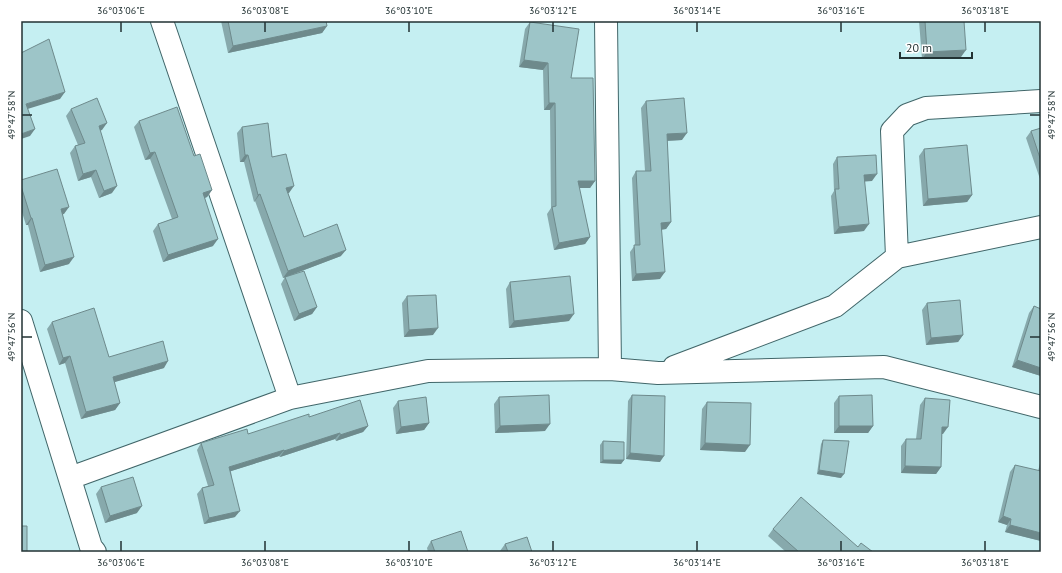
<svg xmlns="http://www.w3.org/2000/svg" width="1062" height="573" font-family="'PT Sans',sans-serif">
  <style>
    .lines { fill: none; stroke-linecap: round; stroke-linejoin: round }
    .minor-casing { stroke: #416669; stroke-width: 24 }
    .minor { stroke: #fff; stroke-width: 22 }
    .wall { fill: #87a9ac }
    .shaded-wall { fill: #6e8a8c }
    .building { fill: #9dc5c8; stroke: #6e8a8c }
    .ticks { fill: none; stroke: #223233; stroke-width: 1.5 }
    .neatline { fill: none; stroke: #223233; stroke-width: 1.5 }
    .ticks-label { font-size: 10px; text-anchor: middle; fill: #223233 }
  </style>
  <rect width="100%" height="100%" fill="#c5eff2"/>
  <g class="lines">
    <defs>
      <path id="minor" d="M162,21L290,398
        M606,21L610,369
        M897,257L892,131L907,115L926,108L1041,101
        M21,321L91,547L95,552
        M674,367L835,306L897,257L1041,227
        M70,478L290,398L428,371L610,369L658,373L884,367L1041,407"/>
    </defs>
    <!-- minor casing -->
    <use href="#minor" class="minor-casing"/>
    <!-- minor -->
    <use href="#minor" class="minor"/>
  </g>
  <!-- wall -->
  <path class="wall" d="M221,21H326L327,26L322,33L228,53Z
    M919,21H964L961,57L922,59Z
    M530,22L571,78L595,181L590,188H579L590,237L585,244L554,250L547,214L551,208L550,110H544L543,70L519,67L525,29Z
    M646,101L682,140L667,141L671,222L666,229L661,230L660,279L632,281L630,252L635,245L632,178L636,171H645L641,108Z
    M71,109L102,130H100L112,193L99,198L91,177L78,181L70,153L75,146L78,145L66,116Z
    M139,121L194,156L212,190L207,197L205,198L213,246L163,262L153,231L158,224L172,219L150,159L145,160L134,127Z
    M242,127L272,157L289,193H288L304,237L341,256L283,278L255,201L254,202L244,162H240L237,133Z
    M1041,128V179H1040L1026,138L1031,131Z
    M924,149L972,195L967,202L923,206L919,156Z
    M837,157L872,181H865L864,231L834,234L831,196L834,191L833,164Z
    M21,180L64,214H62L69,264L40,272L28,225H26L21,209Z
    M285,277L317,307L312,314L294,321L281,284Z
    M510,282L569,321L509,328L506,289Z
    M407,296L433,335L404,337L402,303Z
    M927,303L963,335L958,342L926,345L922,310Z
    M1034,306L1041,309V376L1012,367L1029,313Z
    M52,322L109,357L164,368L114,382L120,403L115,410L81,419L65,363L59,365L47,329Z
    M632,395L660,462L626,459L628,401Z
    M839,396L873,426L868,433H834V403Z
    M499,397L545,431L495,433L494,404Z
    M925,398L943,434H942L941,467L936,474L901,473V446L906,439H916L920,405Z
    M398,401L429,423L424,430L396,434L393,408Z
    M707,402L745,452L700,450L702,409Z
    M309,417L368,426L363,432L336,441L335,439L280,457L279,456L231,471L235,517L204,524L197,494L202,488L208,486L197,450L201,443L248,434Z
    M823,440L841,478L817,474L821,444Z
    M603,441L624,460L621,464L600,463V445Z
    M1041,460V541L1005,532L1007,525L998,522L1010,472L1015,465L1038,471Z
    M101,487L137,513L105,523L96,494Z
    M773,529L858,547L873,552H786L768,536Z
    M431,541L468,552H428L427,548Z
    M505,544L532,552H501L500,551Z"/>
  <!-- shaded-wall -->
  <path class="shaded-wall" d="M327,26L322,33L228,53L233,46Z
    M966,50L961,57L922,59L927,52Z
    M524,60L548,63L543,70L519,67Z
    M65,92L60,99L21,111L26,104Z
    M549,103H555L550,110H544Z
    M107,123L102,130L94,133L99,126Z
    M35,129L30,136L21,139V134Z
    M687,133L682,140L662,141L667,134Z
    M155,152L150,159L145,160L150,153Z
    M245,155H248L244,162H240Z
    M96,170L91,177L78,181L83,174Z
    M877,174L872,181L859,182L864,175Z
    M578,181H595L590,188H573Z
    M117,186L112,193L99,198L104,191Z
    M294,186L289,193L281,195L286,188Z
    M212,190L207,197L199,200L203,193Z
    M260,194L255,201L254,202L258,195Z
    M972,195L967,202L923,206L928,199Z
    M69,207L64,214L56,216L61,209Z
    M31,218H32L28,225H26Z
    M671,222L666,229L656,230L661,223Z
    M869,224L864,231L834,234L839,227Z
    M590,237L585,244L554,250L559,243Z
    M218,239L213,246L163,262L168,255Z
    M346,250L341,256L283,278L288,271Z
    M74,257L69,264L40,272L45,265Z
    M665,272L660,279L632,281L636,274Z
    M317,307L312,314L294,321L299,314Z
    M574,314L569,321L509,328L514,321Z
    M438,328L433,335L404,337L409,330Z
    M963,335L958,342L926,345L931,338Z
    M70,356L65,363L59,365L63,358Z
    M1017,360L1041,368V376L1012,367Z
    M168,361L164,368L108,384L113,377Z
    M120,403L115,410L81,419L86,412Z
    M429,423L424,430L396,434L401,427Z
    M550,424L545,431L495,433L500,426Z
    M368,426L363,432L336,441L340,435Z
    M839,426H873L868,433H834Z
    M942,427H948L943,434H937Z
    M340,433L335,439L280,457L284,451Z
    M705,443L750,445L745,452L700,450Z
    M284,450L279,456L225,473L229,467Z
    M630,453L664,456L660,462L626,459Z
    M603,460H624L621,464L600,463Z
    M905,466L941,467L936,474L901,473Z
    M819,470L844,474L841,478L817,474Z
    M142,506L137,513L105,523L110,516Z
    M240,511L235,517L204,524L209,518Z
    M1003,516L1011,519L1007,525L998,522Z
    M1010,525L1041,533V541L1005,532Z"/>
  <!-- building -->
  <path class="building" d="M228,21H326L327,26L233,46Z
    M925,21H964L966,50L927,52Z
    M530,22L579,29L571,78H593L595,181H578L590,237L559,243L552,207L556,206L555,103H549L548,63L524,60Z
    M49,39L65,92L26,104L35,129L21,134V53Z
    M97,98L107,123L99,126L117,186L104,191L96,170L83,174L75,146L85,143L71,109Z
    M684,98L687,133L667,134L671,222L661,223L665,272L636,274L634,245H640L636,171H651L646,101Z
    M177,107L194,156L200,154L212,190L203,193L218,239L168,255L158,224L178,217L155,152L150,153L139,121Z
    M268,123L272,157L286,154L294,186L286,188L304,237L337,224L346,250L288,271L260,194L258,195L248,155H245L242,127Z
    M1041,128V161L1031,131Z
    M967,145L972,195L928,199L924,149Z
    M876,155L877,174L864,175L869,224L839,227L835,189H839L837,157Z
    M57,169L69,207L61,209L74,257L45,265L32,218H31L21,186V180Z
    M304,271L317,307L299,314L285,277Z
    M570,276L574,314L514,321L510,282Z
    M436,295L438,328L409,330L407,296Z
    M960,300L963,335L931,338L927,303Z
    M1034,306L1041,309V368L1017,360Z
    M94,308L109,357L163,341L168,361L113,377L120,403L86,412L70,356L63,358L52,322Z
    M549,395L550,424L500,426L499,397Z
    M632,395L665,396L664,456L630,453Z
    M872,395L873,426H839V396Z
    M426,397L429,423L401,427L398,401Z
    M925,398L950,400L948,427H942L941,467L905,466L906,439H921Z
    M360,400L368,426L340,435V433L284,451V450L229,467L240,511L209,518L202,488L214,485L201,443L247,429L248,434L309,414V417Z
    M707,402L751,403L750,445L705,443Z
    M823,440L849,441L844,474L819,470Z
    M603,441L624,442V460H603Z
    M1015,465L1041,471V533L1010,525L1011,519L1003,516Z
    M133,477L142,506L110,516L101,487Z
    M801,497L858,547L861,543L873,552H799L773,529Z
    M21,526H27V552H21Z
    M461,531L468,552H435L431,541Z
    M527,537L532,552H508L505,544Z"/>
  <!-- ticks -->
  <path class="ticks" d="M121,22V32M265,22V32M409,22V32M553,22V32M697,22V32M841,22V32M985,22V32M22,115H32M1030,115H1040M22,337H32M1030,337H1040M121,541V551M265,541V551M409,541V551M553,541V551M697,541V551M841,541V551M985,541V551"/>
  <!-- border -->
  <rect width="1062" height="573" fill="none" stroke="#ffffff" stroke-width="44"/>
  <!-- scale -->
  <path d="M900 52v6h72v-6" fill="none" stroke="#223233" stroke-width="2"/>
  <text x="906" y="52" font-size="12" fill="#223233" stroke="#ffffff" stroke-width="3" paint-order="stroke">20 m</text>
  <rect x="22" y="22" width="1018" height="529" class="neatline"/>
  <g class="ticks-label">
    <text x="121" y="14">36°03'06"E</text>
    <text x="265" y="14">36°03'08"E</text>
    <text x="409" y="14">36°03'10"E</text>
    <text x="553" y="14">36°03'12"E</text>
    <text x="697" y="14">36°03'14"E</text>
    <text x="841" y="14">36°03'16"E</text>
    <text x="985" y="14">36°03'18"E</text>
    <text transform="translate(11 115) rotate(-90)" y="4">49°47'58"N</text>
    <text transform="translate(1051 115) rotate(-90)" y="4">49°47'58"N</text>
    <text transform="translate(11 337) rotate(-90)" y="4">49°47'56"N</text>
    <text transform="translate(1051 337) rotate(-90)" y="4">49°47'56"N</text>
    <text x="121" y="566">36°03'06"E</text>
    <text x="265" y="566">36°03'08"E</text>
    <text x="409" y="566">36°03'10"E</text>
    <text x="553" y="566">36°03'12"E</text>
    <text x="697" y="566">36°03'14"E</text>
    <text x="841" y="566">36°03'16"E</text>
    <text x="985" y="566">36°03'18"E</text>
  </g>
</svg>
